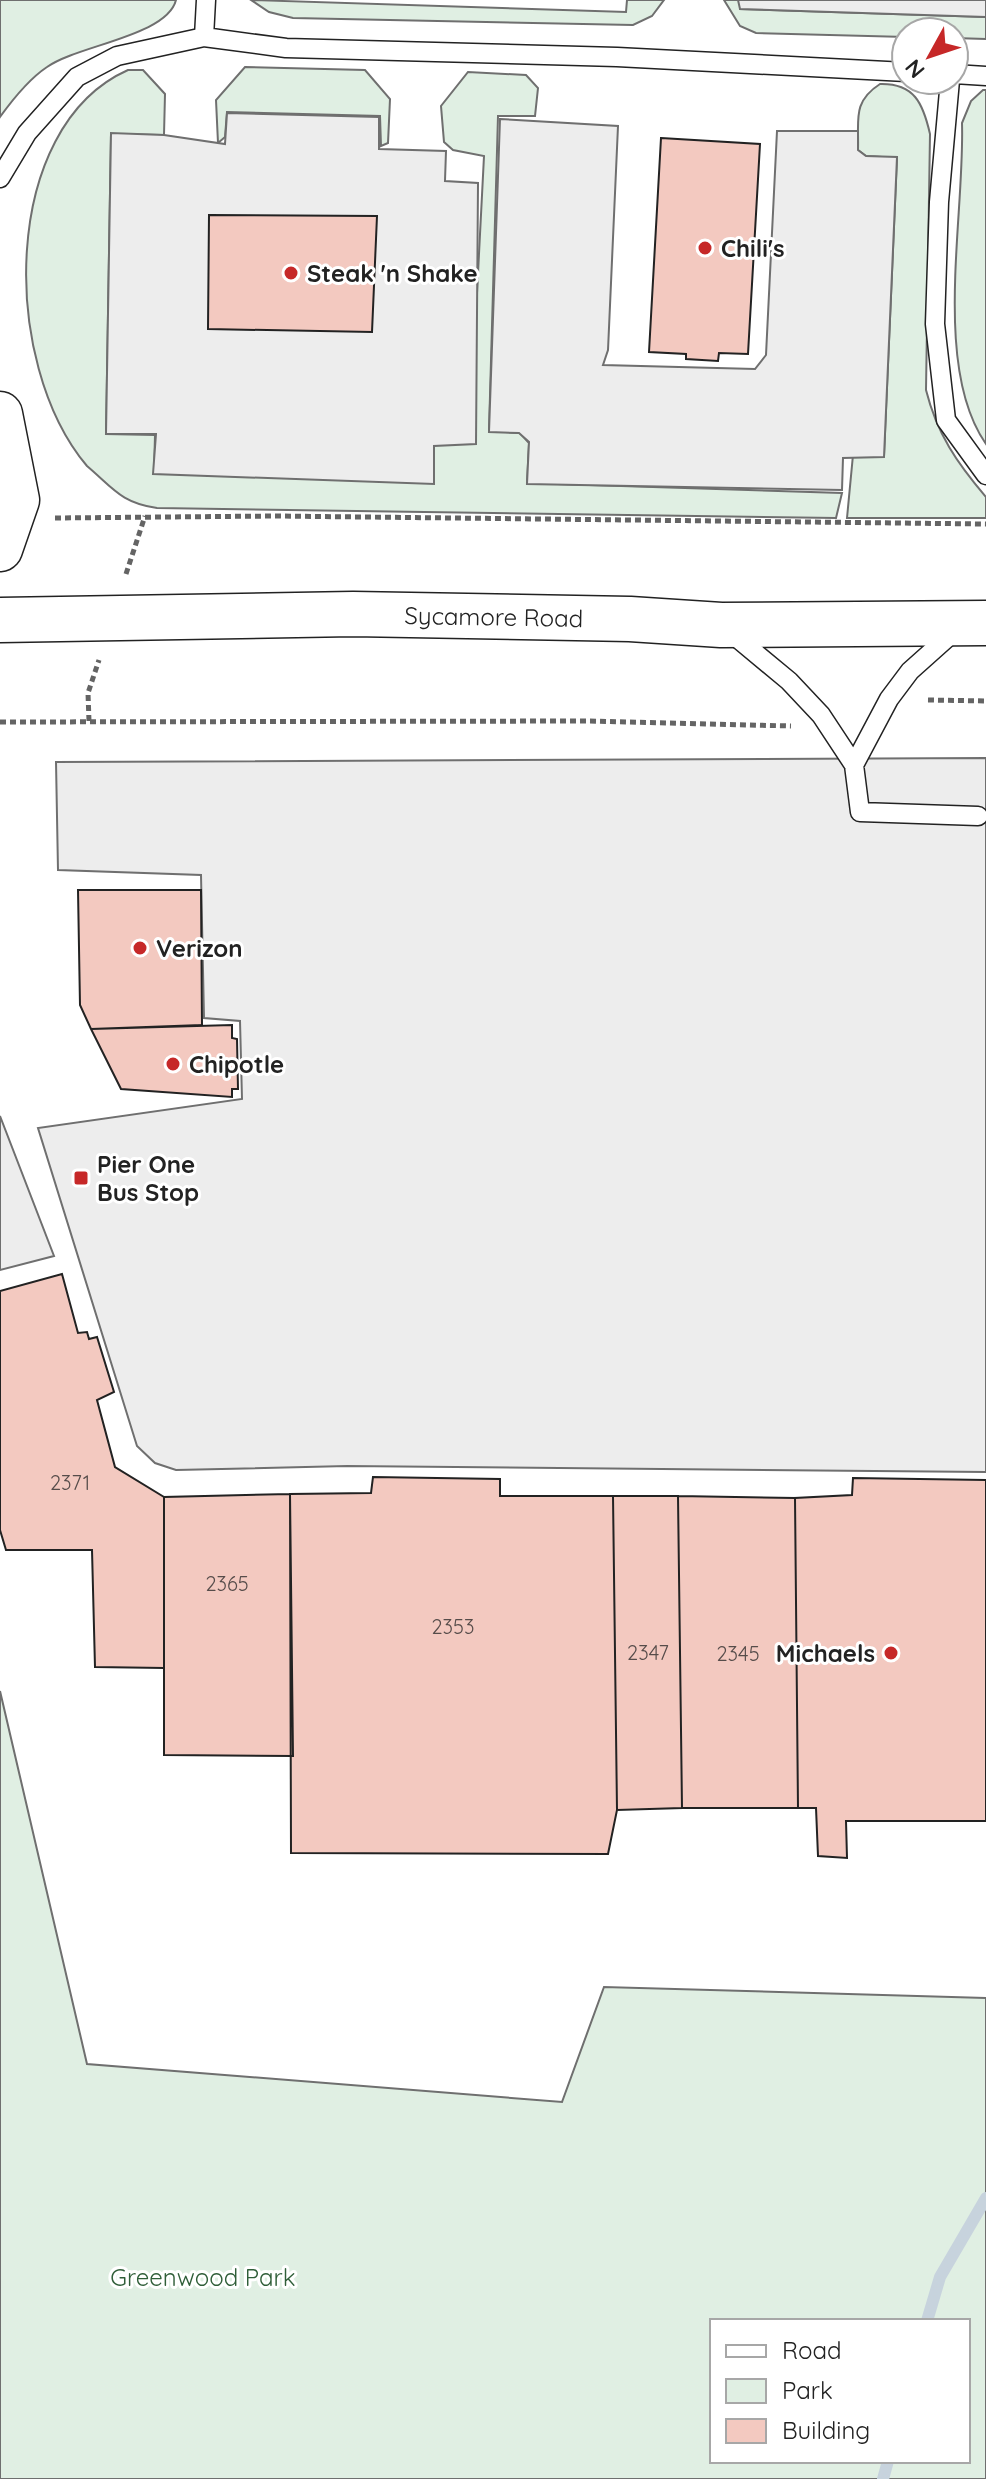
<svg xmlns="http://www.w3.org/2000/svg" width="986" height="2479" font-family="Quicksand,sans-serif">
  <style>
    .green { fill: #e0efe3; stroke: #6f6f6f; stroke-width: 2; fill-rule: evenodd }
    .parking { fill: #ededed; stroke: #6f6f6f; stroke-width: 2 }
    .lines { fill: none; stroke-linecap: round; stroke-linejoin: round }
    .stream { stroke: #c7d3dd; stroke-width: 12 }
    .building { fill: #f3c9c0; stroke: #222; stroke-width: 2 }
    .service-casing { stroke: #222; stroke-width: 21 }
    .secondary-casing { stroke: #222; stroke-width: 47 }
    .primary-casing { stroke: #222; stroke-width: 47 }
    .path { stroke: #646464; stroke-width: 5; stroke-dasharray: 6 4; stroke-linecap: butt }
    .service { stroke: #fff; stroke-width: 18 }
    .secondary { stroke: #fff; stroke-width: 44 }
    .primary { stroke: #fff; stroke-width: 44 }
    .poi-dot { fill: #c62828; stroke: #fff; stroke-width: 3 }
    .labels { text-anchor: middle; dominant-baseline: central; stroke-width: 6; stroke-linejoin: round; paint-order: stroke }
    .number-label { font-size: 20px; fill: #564c4a }
    .poi-label { font-size: 24px; font-weight: bold; fill: #222; stroke: #fff; text-anchor: start }
    .street-label { font-size: 24px; fill: #222; stroke: #fff }
    .park-label { font-size: 24px; fill: #2f5e38; stroke: #fff }
  </style>
  <rect width="100%" height="100%" fill="#fff"/>
  <!-- green -->
  <path class="green" d="M0,0H176C167,36 78,45 47,67C29,79 13,99 0,117Z
    M251,0L626,12L627,0H664L652,16L633,25L293,18L269,12Z
    M724,0H740V9L986,17V39L954,38V32H906V37L756,33L740,26Z
    M245,67L365,70L390,99L388,143L381,146L380,116L227,112L225,137L218,143L216,100Z
    M128,70H143L165,94L164,135L111,134L106,434L155,435L154,474L441,444L476,443L473,371L484,156L453,150L444,142L441,106L468,72L526,75L538,88L535,116H498L489,431L520,433L529,443L527,483L842,493L836,518L157,508C121,503 113,488 87,466C0,363 0,127 128,70Z
    M880,84C914,83 923,103 930,134L926,390C937,434 957,463 986,497V518H847L853,455L884,456L897,158L866,156L858,150C859,120 852,102 880,84Z
    M983,90H986V444C932,367 965,216 962,123L971,101Z
    M0,1691L87,2064L562,2102L604,1987L986,1998V2479H0ZM712,2321H968V2461H712Z"/>
  <!-- parking -->
  <path class="parking" d="M738,0H986V17L740,9Z
    M227,113L379,117V149L446,151L445,181L478,183L476,444L434,446V484L153,474L156,434H106L111,133L164,135L225,144Z
    M500,119L618,126L608,350L603,365L755,369L766,355L777,131H858V150L866,156L897,157L884,457L843,458L842,490L527,484L529,442L519,433L489,432Z
    M986,758V1472L347,1466L176,1470L155,1463L137,1446L38,1128L242,1099L240,1021L204,1018L201,875L58,870L56,762Z
    M0,1116L54,1256L0,1270Z"/>
  <g class="lines">
    <!-- stream -->
    <path class="stream" d="M927,2321L940,2277L986,2198
      M883,2479L888,2461"/>
  </g>
  <!-- building -->
  <path class="building" d="M661,138L760,144L748,354L719,353L718,361L686,359V354L649,352Z
    M209,215L377,216L372,332L208,329Z
    M78,890H201L202,1025L91,1029L80,1005Z
    M232,1025V1038L237,1039L238,1089H232V1097L121,1089L91,1029Z
    M62,1274L78,1333L87,1332L89,1339L97,1337L114,1392L97,1400L115,1467L164,1497V1668L95,1667L92,1550H6L0,1530V1291Z
    M373,1477L500,1479V1496H613L617,1810L608,1854L291,1853L290,1494L371,1493Z
    M853,1478L986,1480V1821H846L847,1858L818,1856L816,1808H798L795,1498L852,1495Z
    M290,1494L293,1756L164,1755V1497Z
    M613,1496H678L682,1808L617,1810Z
    M678,1496L795,1498L798,1808H682Z"/>
  <g class="lines">
    <defs>
      <path id="service" d="M204,37L206,0
        M954,74L986,76
        M950,80L939,202L935,324L946,420L986,475
        M0,178L27,133L77,77L117,56L204,37L286,48L617,57L906,72
        M730,632L789,681L821,715L854,765L860,812L978,816
        M854,765L889,699L910,671L957,629"/>
      <path id="secondary" d="M0,414L17,500L0,549"/>
      <g id="primary">
        <path id="s1" d="M0,620L353,614L630,619L721,625L986,623"/>
      </g>
    </defs>
    <!-- service casing -->
    <use href="#service" class="service-casing"/>
    <!-- secondary casing -->
    <use href="#secondary" class="secondary-casing"/>
    <!-- primary casing -->
    <use href="#primary" class="primary-casing"/>
    <!-- path -->
    <path class="path" d="M55,518L275,516L986,524
      M126,574L145,516
      M928,700L986,701
      M89,721L88,693L99,660
      M0,722L590,721L791,726"/>
    <!-- service -->
    <use href="#service" class="service"/>
    <!-- secondary -->
    <use href="#secondary" class="secondary"/>
    <!-- primary -->
    <use href="#primary" class="primary"/>
  </g>
  <!-- markers -->
  <g class="poi-dot">
    <circle cx="705" cy="248" r="8"/>
    <circle cx="291" cy="273" r="8"/>
    <circle cx="140" cy="948" r="8"/>
    <circle cx="173" cy="1064" r="8"/>
    <rect x="73" y="1170" width="16" height="16" rx="4"/>
    <circle cx="891" cy="1653" r="8"/>
  </g>
  <g class="labels">
    <!-- number labels -->
    <g class="number-label">
      <text x="70" y="1482">2371</text>
      <text x="227" y="1583">2365</text>
      <text x="453" y="1626">2353</text>
      <text x="648" y="1652">2347</text>
      <text x="738" y="1653">2345</text>
    </g>
    <!-- poi labels -->
    <g class="poi-label">
      <text x="721" y="248">Chili's</text>
      <text x="307" y="273">Steak 'n Shake</text>
      <text x="156" y="948">Verizon</text>
      <text x="189" y="1064">Chipotle</text>
      <text x="97" y="1164">Pier One<tspan x="97" dy="28">Bus Stop</tspan></text>
      <text x="875" y="1653" text-anchor="end">Michaels</text>
    </g>
    <!-- street labels -->
    <g class="street-label">
      <text stroke="none"><textPath href="#s1" startOffset="494">Sycamore Road</textPath></text>
    </g>
    <!-- park labels -->
    <g class="park-label">
      <text x="203" y="2277">Greenwood Park</text>
    </g>
  </g>
  <!-- legend -->
  <rect x="710" y="2319" width="260" height="144" fill="#ffffff" stroke="#a7a7a7" stroke-width="2"/>
  <rect x="726" y="2345" width="40" height="12" fill="#ffffff" stroke="#a7a7a7" stroke-width="2"/>
  <text x="782" y="2359" font-size="24" fill="#222222">Road</text>
  <rect x="726" y="2379" width="40" height="24" fill="#e0efe3" stroke="#a7a7a7" stroke-width="2"/>
  <text x="782" y="2399" font-size="24" fill="#222222">Park</text>
  <rect x="726" y="2419" width="40" height="24" fill="#f3c9c0" stroke="#a7a7a7" stroke-width="2"/>
  <text x="782" y="2439" font-size="24" fill="#222222">Building</text>
  <!-- north arrow -->
  <g transform="translate(930 56) rotate(230)"><circle r="38" fill="#ffffff" stroke="#a7a7a7" stroke-width="2"/>
  <path d="M0-6L14 30L0 20L-14 30Z" fill="#c62828"/>
  <text y="-12" font-size="22" font-weight="bold" text-anchor="middle" fill="#222222">N</text>
  </g>
</svg>
